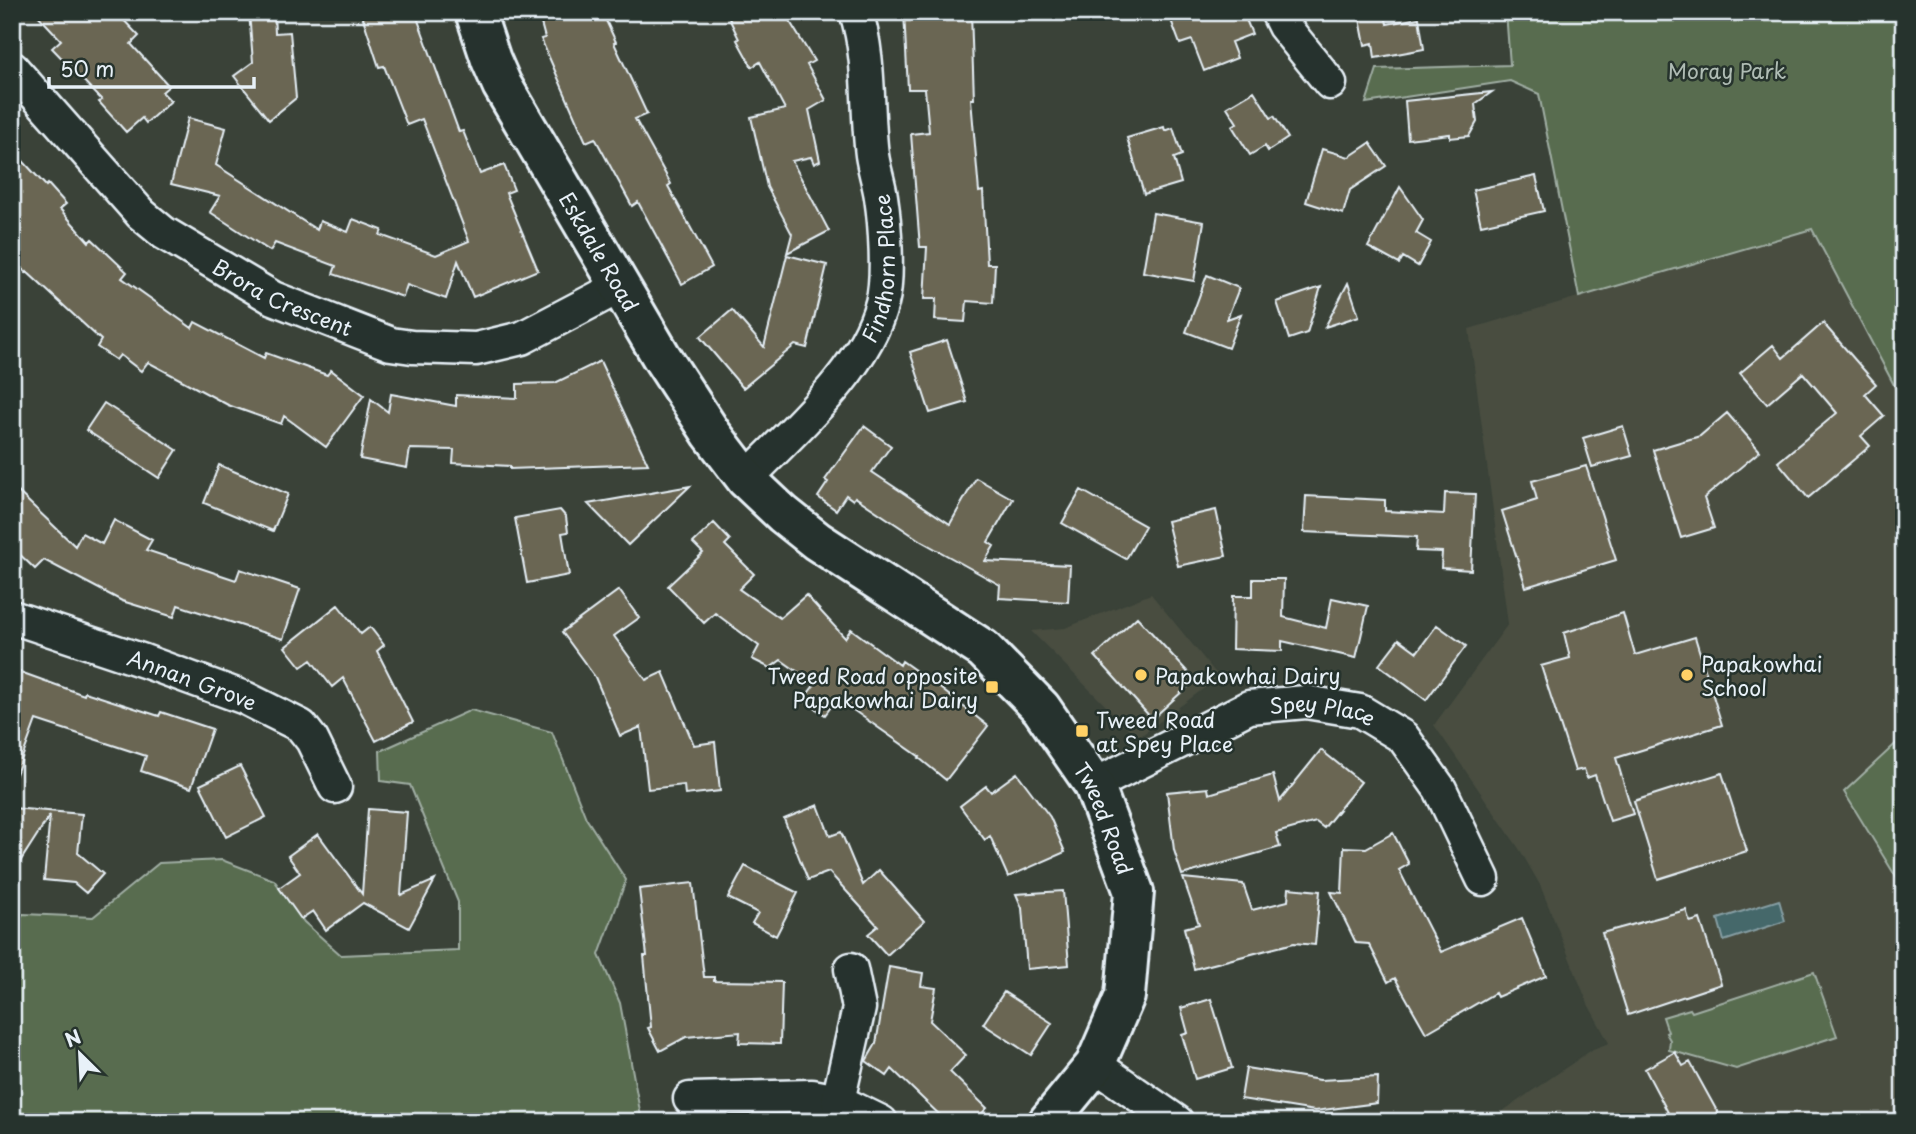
<svg xmlns="http://www.w3.org/2000/svg" width="1916" height="1134" font-family="'Playpen Sans',sans-serif">
  <style>
    .built { fill: #484d40 }
    .green { fill: #596c4f; stroke: #a0aea4; stroke-width: 2 }
    .water { fill: #44676b; stroke: #869ea3; stroke-width: 2 }
    .building { fill: #6a6653; stroke: #e8f1f8; stroke-width: 2 }
    .lines { fill: none; stroke-linecap: round; stroke-linejoin: round }
    .street-casing { stroke: #e8f1f8; stroke-width: 37 }
    .secondary-casing { stroke: #e8f1f8; stroke-width: 44 }
    .street { stroke: #26332d; stroke-width: 32 }
    .secondary { stroke: #26332d; stroke-width: 38 }
    .poi-dot { fill: #ffd166; stroke: #26332d; stroke-width: 2.5 }
    .labels { text-anchor: middle; dominant-baseline: central; stroke-width: 5; stroke-linejoin: round; paint-order: stroke }
    .park-label { font-size: 21px; fill: #afbcb4; stroke: #26332d }
    .street-label { font-size: 21px; fill: #e8f1f8; stroke: #26332d }
    .poi-label { font-size: 21px; fill: #e8f1f8; stroke: #26332d; text-anchor: start }
  </style>
  <rect width="100%" height="100%" fill="#3a4238"/>
  <filter id="ink" filterUnits="userSpaceOnUse"><feTurbulence type="fractalNoise" baseFrequency=".0143" numOctaves="2"/><feDisplacementMap in="SourceGraphic" scale="14" xChannelSelector="R" yChannelSelector="G"/><feConvolveMatrix kernelMatrix="1 2 1 2 8 2 1 2 1" color-interpolation-filters="sRGB"/></filter>
  <g filter="url(#ink)">
    <!-- built -->
    <path class="built" d="M1812,228L1904,404V736L1844,793L1904,890V1122H1487L1593,1049L1609,1043L1588,1004L1540,885L1520,850L1434,725L1508,624L1469,329Z
      M1151,594L1219,677L1138,738L1031,631L1065,628Z"/>
    <!-- green -->
    <path class="green" d="M1506,12H1904V404L1812,229L1579,297L1539,94L1510,81L1366,103L1377,69L1510,65Z
      M471,710L552,732L586,818L626,880L599,955L620,1003L642,1122H12V925L23,914L93,917L159,863L222,860L274,880L304,922L341,955L458,950V902L410,785L381,781L380,751Z
      M1904,736V890L1844,792Z
      M1814,972L1837,1036L1736,1069L1669,1050L1670,1040L1666,1033L1668,1032L1663,1017L1690,1009L1692,1012Z"/>
    <!-- water -->
    <path class="water" d="M1779,900L1785,921L1724,941L1718,919Z"/>
    <!-- building -->
    <path class="building" d="M35,12H116L139,36L131,44L169,86L162,92L171,101L146,123L142,118L126,132L99,102L102,100L52,48L61,40Z
      M249,12H274L275,33L290,32L296,98L269,120L234,76L253,62Z
      M361,12H415L459,132L463,131L480,174L504,165L514,190L506,193L538,270L473,297L458,261L446,299L407,285L403,297L333,274L336,266L275,243L270,251L210,212L220,196L171,184L188,118L226,128L216,165L317,230L320,221L348,232L353,219L382,230L380,235L436,255L469,241L422,119L407,125L384,66L379,67Z
      M538,12H602L616,42L614,43L647,114L635,119L671,184L668,186L712,267L682,284L638,202L632,206L595,138L586,142L541,39L545,38Z
      M726,12H784L814,61L807,65L826,100L809,110L820,161L814,164L811,157L792,161L829,231L787,253L792,234L767,187L751,117L785,109L760,62L752,67L737,40L739,39Z
      M904,12H971L974,99H971L979,192L983,191L987,264H995L993,303L967,301L965,322L935,320L936,299H924L927,247H920L911,134L929,132L925,89H908Z
      M1190,12H1243L1252,34L1231,42L1237,58L1204,71L1192,40L1180,44L1171,20Z
      M1385,15L1387,24L1419,18L1424,49L1375,58L1373,43L1365,45L1360,19Z
      M1254,91L1271,118L1274,116L1288,138L1268,151L1265,146L1250,155L1232,126L1237,123L1227,107Z
      M1492,92L1475,104L1477,122L1469,136L1450,138V134L1408,139L1405,101Z
      M1164,127L1165,131L1173,128L1182,155L1174,158L1181,183L1144,194L1127,138Z
      M1370,143L1386,166L1350,190L1343,214L1306,202L1322,149L1349,157Z
      M12,149L46,186L48,184L66,204L60,209L89,242L92,239L127,272L122,278L192,328L195,322L264,358L266,353L327,375L331,370L364,395L326,447L284,416L281,424L228,405L148,362L141,371L120,355L116,360L97,347L101,340L27,272L26,273L12,258Z
      M1536,176L1544,211L1481,225L1473,190Z
      M1400,187L1423,220L1416,233L1431,242L1418,266L1403,257L1399,264L1368,247Z
      M1153,213L1204,222L1194,281L1143,272Z
      M787,255L827,265L807,348L795,345L743,388L700,337L732,310L764,347Z
      M1207,275L1239,288L1227,319L1241,314L1228,348L1186,332Z
      M1348,283L1359,316L1325,327Z
      M1321,287L1307,333L1289,339L1277,302Z
      M1823,323L1876,384L1865,394L1884,416L1861,436L1870,446L1808,498L1778,462L1837,413L1803,373L1767,404L1740,373L1773,345L1783,358Z
      M947,340L967,402L930,413L910,352Z
      M600,361L648,464L510,469V466L453,463L454,450L410,449L407,468L360,459L371,399L388,412L391,394L456,406V395L517,398V384L555,383Z
      M104,403L177,450L159,478L86,430Z
      M1727,413L1760,451L1704,498L1714,528L1681,538L1653,450L1700,436Z
      M864,426L891,446L872,472L950,524L976,478L1013,499L988,542L994,546L985,561L1070,565L1068,602L999,598L1000,585L921,541L855,497L853,500L846,495L836,510L818,497L828,482L825,480Z
      M1623,426L1632,456L1592,467L1583,438Z
      M219,465L288,494L273,531L204,503Z
      M1586,466L1616,560L1526,587L1502,511L1537,500L1532,481Z
      M12,486L75,546L82,533L102,544L114,520L152,540L146,550L236,580L240,569L300,589L283,639L178,605L174,617L122,601L44,560L35,569L12,547Z
      M690,486L628,545L588,504Z
      M1081,490L1145,526L1126,559L1062,523Z
      M1445,493L1475,494L1471,570L1441,568L1442,552L1416,551L1417,537L1304,532L1306,496L1385,500V511L1444,514Z
      M560,510L566,517L568,532L562,533L569,575L527,583L515,518Z
      M1216,510L1226,556L1178,566L1167,521Z
      M714,523L730,540L725,545L754,574L739,589L780,618L806,595L845,638L851,629L900,665L902,661L936,685L988,726L946,780L919,758L920,757L846,705L836,700L825,715L803,700L815,684L781,660L770,668L752,659L759,646L715,613L704,623L668,586L703,553L693,543Z
      M1253,579H1284L1283,617L1326,628L1332,598L1368,606L1356,658L1282,641V651L1232,649L1233,596H1253Z
      M619,590L639,618L614,636L646,680L663,672L694,745L715,742L720,791L685,795L684,785L648,789L641,727L620,736L595,677L562,632Z
      M338,605L361,634L370,627L384,645L377,651L413,722L376,741L343,678L332,687L311,660L301,667L285,647Z
      M1623,613L1635,655L1695,637L1722,725L1616,758L1633,814L1610,821L1595,775L1587,778L1584,769L1575,771L1541,666L1570,658L1564,633Z
      M1137,617L1195,680L1152,719L1095,656Z
      M1437,625L1466,646L1426,700L1379,665L1399,639L1417,652Z
      M12,669L84,695L85,692L159,716L161,712L212,729L191,788L141,771L146,756L36,720L15,777H12Z
      M1321,750L1361,782L1324,828L1316,822L1276,833L1280,847L1182,875L1174,850L1167,792L1208,788L1209,794L1273,775L1280,801Z
      M240,766L266,817L226,837L200,785Z
      M1017,773L1050,817L1065,852L1008,877L990,836L985,840L960,806L986,786L991,792Z
      M1722,773L1747,851L1658,879L1634,801Z
      M818,805L830,836L841,832L863,885L879,870L924,921L887,955L868,934L878,926L829,872L808,880L784,819Z
      M12,808L82,814L78,853L103,874L86,893L74,883L44,880L50,815L12,874Z
      M368,809L407,812L401,895L435,880L409,928L363,903L326,930L313,911L301,919L279,888L300,873L288,856L318,834L362,894Z
      M1393,833L1409,864L1399,870L1441,952L1522,918L1546,976L1497,997L1495,993L1426,1033L1395,978L1388,982L1369,944L1356,943L1331,892L1342,893L1344,847L1366,848Z
      M745,866L798,893L776,936L752,923L758,913L728,898Z
      M1183,878L1243,884L1252,910L1288,901L1289,888L1320,891L1315,945L1294,943L1194,969L1184,928L1199,924Z
      M693,883L704,977H714V981L782,982L780,1044L739,1043L740,1032L686,1037L660,1051L648,1028L651,1027L644,956H647L639,889Z
      M1063,891L1069,965L1027,969L1022,908L1016,894Z
      M1686,910L1690,922L1700,919L1721,984L1628,1015L1602,933Z
      M889,967L923,973L921,986L936,988L930,1021L966,1055L950,1072L987,1108L974,1122H947L892,1069L887,1076L866,1061L876,1044Z
      M1004,992L1052,1023L1031,1055L983,1024Z
      M1211,999L1232,1068L1195,1079L1182,1035L1188,1033L1181,1008Z
      M1675,1052L1683,1066L1690,1062L1718,1113L1703,1122H1673L1645,1069Z
      M1246,1068L1320,1080L1378,1077L1377,1103L1315,1111L1241,1099Z"/>
    <g class="lines">
      <defs>
        <g id="street">
          <path d="M1277,12L1284,26L1330,83"/>
          <path id="s1" d="M12,68L141,214L164,233L273,298L391,344L412,347L476,349L522,338L619,287"/>
          <path id="s2" d="M746,479C793,430 864,371 882,303C889,278 885,223 881,197C879,183 874,169 872,155C866,108 871,58 856,12"/>
          <path id="s3" d="M12,617L144,661L245,698L301,726L312,740L335,787"/>
          <path id="s4" d="M1094,785L1249,707L1306,702L1360,711L1403,737L1440,789L1483,879"/>
          <path d="M1095,1065L1177,1122"/>
          <path d="M690,1099L812,1096L838,1101L881,1122"/>
          <path d="M838,1101L859,1008L851,969"/>
        </g>
        <g id="secondary">
          <path id="s5" d="M475,12L491,60L502,85L661,356L711,433L746,479L783,514L817,541L983,649L1041,708L1094,785L1134,892L1125,996L1095,1065L1048,1122"/>
        </g>
      </defs>
      <!-- street casing -->
      <use href="#street" class="street-casing"/>
      <!-- secondary casing -->
      <use href="#secondary" class="secondary-casing"/>
      <!-- street -->
      <use href="#street" class="street"/>
      <!-- secondary -->
      <use href="#secondary" class="secondary"/>
    </g>
  </g>
  <!-- markers -->
  <g class="poi-dot">
    <circle cx="1141" cy="675" r="7"/>
    <circle cx="1687" cy="675" r="7"/>
    <rect x="985" y="680" width="14" height="14" rx="3.5"/>
    <rect x="1075" y="724" width="14" height="14" rx="3.5"/>
  </g>
  <g class="labels">
    <!-- park labels -->
    <g class="park-label">
      <text x="1727" y="70">Moray Park</text>
    </g>
    <!-- street labels -->
    <g class="street-label">
      <text stroke="none"><textPath href="#s5" startOffset="271">Eskdale Road</textPath></text>
      <text stroke="none"><textPath href="#s2" startOffset="259">Findhorn Place</textPath></text>
      <text stroke="none"><textPath href="#s1" startOffset="360">Brora Crescent</textPath></text>
      <text stroke="none"><textPath href="#s3" startOffset="191">Annan Grove</textPath></text>
      <text stroke="none"><textPath href="#s4" startOffset="248">Spey Place</textPath></text>
      <text stroke="none"><textPath href="#s5" startOffset="1045">Tweed Road</textPath></text>
    </g>
    <!-- poi labels -->
    <g class="poi-label">
      <text x="1701" y="663">Papakowhai<tspan x="1701" dy="24">School</tspan></text>
      <text x="978" y="675" text-anchor="end">Tweed Road opposite<tspan x="978" dy="24">Papakowhai Dairy</tspan></text>
      <text x="1155" y="675">Papakowhai Dairy</text>
      <text x="1096" y="719">Tweed Road<tspan x="1096" dy="24">at Spey Place</tspan></text>
    </g>
  </g>
  <!-- margin -->
  <rect width="1916" height="1134" fill="none" stroke="#26332d" stroke-width="42"/>
  <rect x="21" y="21" width="1874" height="1092" fill="none" stroke="#e8f1f8" stroke-width="2.5" filter="url(#ink)"/>
  <!-- north arrow -->
  <g transform="translate(80 1054) rotate(336)" stroke="#26332d" stroke-width="5" paint-order="stroke">
  <path d="M0-5L12 26L0 18L-12 26Z" fill="#e8f1f8"/>
  <text y="-10" font-size="19" font-weight="bold" text-anchor="middle" fill="#e8f1f8">N</text>
  </g>
  <!-- scale -->
  <path d="M49 77v10h205v-10" fill="none" stroke="#e8f1f8" stroke-width="3.5"/>
  <text x="60" y="77" font-size="21" fill="#e8f1f8" stroke="#26332d" stroke-width="5" paint-order="stroke">50 m</text>
</svg>
